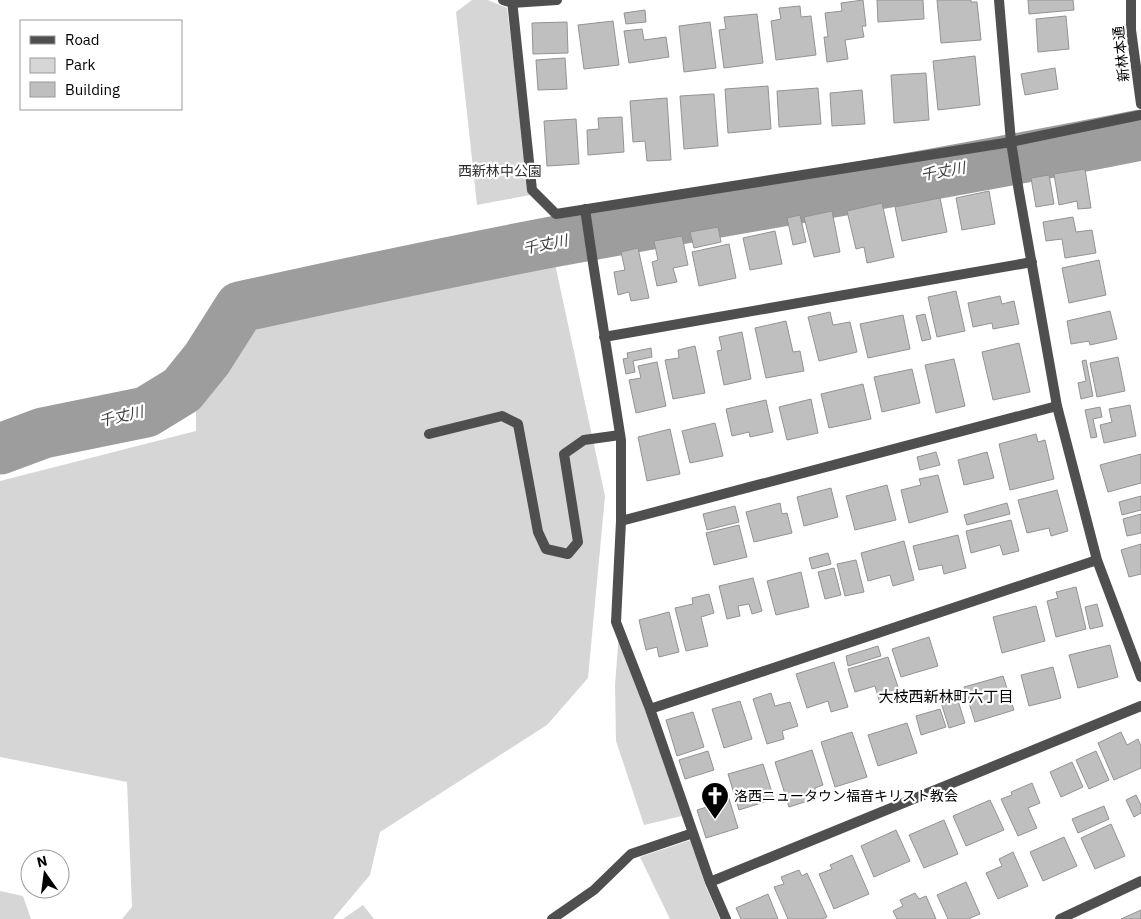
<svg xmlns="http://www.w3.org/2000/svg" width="1141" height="919" font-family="'IBM Plex Sans','Noto Sans JP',sans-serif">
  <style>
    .green { fill: #d6d6d6 }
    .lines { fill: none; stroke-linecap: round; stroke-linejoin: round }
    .river { stroke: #9d9d9d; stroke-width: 51 }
    .building { fill: #bfbfbf; stroke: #939393 }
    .service { stroke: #4f4f4f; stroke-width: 10 }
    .minor { stroke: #4f4f4f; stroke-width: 10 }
    .tertiary { stroke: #4f4f4f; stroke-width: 10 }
    .labels { text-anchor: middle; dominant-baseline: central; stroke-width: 4.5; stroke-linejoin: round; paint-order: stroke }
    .street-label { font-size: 14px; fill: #000; stroke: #fff }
    .park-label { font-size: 14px; fill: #2d2d2d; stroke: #fff }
    .poi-label { font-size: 14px; fill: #000; stroke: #fff; text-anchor: start }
    .water-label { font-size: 15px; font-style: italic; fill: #3e3e3e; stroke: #fff }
    .neighbourhood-label { font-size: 15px; fill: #000; stroke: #fff }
  </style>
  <rect width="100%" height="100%" fill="#fff"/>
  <!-- green -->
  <path class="green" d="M472,0H488L507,8L530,195L477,205L456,12Z
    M554,259L605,496L588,678L547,725L380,832L370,875L333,919H122L132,907L127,782L0,757V481L196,431V402L253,319Z
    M619,633L682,816L644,825L616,741L615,685Z
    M691,840L706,887L720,919H670L640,857Z
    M0,891L23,896L31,919H0Z
    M363,905L374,919H343Z"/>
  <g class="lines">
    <!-- river -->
    <path class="river" d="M0,449L43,433L146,412L182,390L207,359L240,307C344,284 447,262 552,242C748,206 945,174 1141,135"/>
  </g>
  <!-- building -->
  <path class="building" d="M863,0L866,26H862L864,37L845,40L848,59L827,62L824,37H828L825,13L842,11L841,3Z
    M877,0H923L924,19L878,22Z
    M937,0H971V2H977L981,40L941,43Z
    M1028,0H1073L1074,10L1029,14Z
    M800,6L801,17L811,16L816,55L776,60L771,21L781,19L779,8Z
    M645,10L646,22L626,24L624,13Z
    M757,14L763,63L724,68L719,30L726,29L724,17Z
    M1066,16L1069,49L1038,52L1036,19Z
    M613,21L619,65L584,69L578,25Z
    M567,22L568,53L533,54L532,23Z
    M710,22L716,68L684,72L679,26Z
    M642,29L644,40L666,37L669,57L629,63L624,31Z
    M975,56L980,105L938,110L933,61Z
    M565,58L567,89L538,90L536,60Z
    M1055,68L1058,89L1025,95L1021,74Z
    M926,73L929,120L894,123L891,75Z
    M768,86L771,129L728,133L725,89Z
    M818,88L821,124L779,127L777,91Z
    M862,90L865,124L832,126L830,93Z
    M714,94L718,146L684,149L680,96Z
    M667,98L671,160L647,161L645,141L633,142L630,101Z
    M622,117L624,152L588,155L587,130L599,129L598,118Z
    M576,119L579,164L547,166L544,121Z
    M1085,169L1091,208L1078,209L1077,201L1059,205L1054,174Z
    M1049,175L1054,204L1036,207L1031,178Z
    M989,191L995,224L962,230L956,198Z
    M940,198L947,232L902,241L895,207Z
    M882,203L894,257L867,263L864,247L856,249L847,211Z
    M832,211L840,252L814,257L804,217Z
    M800,215L806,242L793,245L787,218Z
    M1073,217L1076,232L1092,230L1096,253L1065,258L1062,239L1046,241L1043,222Z
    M718,227L721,242L694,248L690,232Z
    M775,231L782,264L750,270L743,238Z
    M682,236L688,265L673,268L677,282L657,286L652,262L658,260L654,241Z
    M729,244L736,278L699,286L692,252Z
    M638,248L649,298L631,301L629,292L618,295L614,272L625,270L621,252Z
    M1099,260L1106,295L1069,303L1062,268Z
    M956,291L965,331L937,337L928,297Z
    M1000,296L1002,304L1014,301L1019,324L993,329L992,323L973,327L968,303Z
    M1110,311L1117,339L1090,345L1089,341L1071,344L1067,321Z
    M830,312L833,325L850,322L857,352L819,361L808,317Z
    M925,314L931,339L922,341L916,316Z
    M903,315L910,349L868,358L860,324Z
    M786,321L793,352L800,351L804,371L766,378L755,328Z
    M742,332L751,379L724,385L717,351L722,350L719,337Z
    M1019,343L1030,392L993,400L982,352Z
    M695,346L705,393L673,399L665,360L679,358L678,350Z
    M651,348L652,357L633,361L635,372L626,374L623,359L628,358L627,353Z
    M1118,357L1125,391L1097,397L1090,363Z
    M954,359L965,406L936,413L925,365Z
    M1086,360L1093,396L1081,399L1078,383L1086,381L1082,361Z
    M657,362L666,406L636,413L629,380L641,378L638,366Z
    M912,369L920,403L882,412L874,377Z
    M863,384L871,419L829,428L821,394Z
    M811,399L818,433L787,440L779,407Z
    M766,400L773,432L750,437L749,432L732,436L726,409Z
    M1130,405L1136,436L1104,443L1100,425L1112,422L1109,409Z
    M1100,407L1102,417L1093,419L1097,437L1091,438L1085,410Z
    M715,423L723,456L690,463L682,431Z
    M670,429L680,474L647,481L638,437Z
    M1036,434L1038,442L1045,440L1054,479L1010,490L999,444Z
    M936,452L940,465L920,470L917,457Z
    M987,452L994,478L964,485L958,460Z
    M1141,454V483L1108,492L1100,465Z
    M938,475L948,512L909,523L901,490L921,485L919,479Z
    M887,485L896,520L855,530L846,496Z
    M831,488L838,517L804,526L797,497Z
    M1057,490L1068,531L1051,536L1049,528L1027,533L1018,500Z
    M1141,496V510L1122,515L1119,502Z
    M780,503L782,514L787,513L792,533L754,542L746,512Z
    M1007,503L1010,514L967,525L964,515Z
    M735,506L739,522L707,530L703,514Z
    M1141,514V533L1127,536L1123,519Z
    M1011,520L1019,551L1003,555L1000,545L971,553L966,531Z
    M739,525L747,557L714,565L706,533Z
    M958,535L966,568L944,574L942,565L919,570L913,546Z
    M904,541L914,580L893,586L890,575L868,581L861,553Z
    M1141,544V574L1129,577L1121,550Z
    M828,553L831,564L812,569L809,558Z
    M856,560L864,592L845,596L837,564Z
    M834,568L841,595L825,599L818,572Z
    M801,572L809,607L776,615L767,581Z
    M753,578L762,611L752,614L749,604L738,606L740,616L727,619L719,586Z
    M1076,587L1086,629L1056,637L1047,601L1058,598L1056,592Z
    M709,594L714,613L701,617L708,646L686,651L675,608L693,604L692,598Z
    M1097,604L1103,626L1090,629L1085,607Z
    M1036,606L1045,641L1002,653L993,617Z
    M669,612L679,652L659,657L657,647L646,650L639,620Z
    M929,637L938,666L901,677L892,649Z
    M1110,645L1118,677L1078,688L1069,655Z
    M878,646L881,656L848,666L846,656Z
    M888,657L901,696L880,703L875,686L855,692L848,669Z
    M834,662L848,707L831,712L828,701L807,708L796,674Z
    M1053,667L1061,698L1029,706L1021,675Z
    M1003,676L1014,710L975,722L964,687Z
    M955,691L965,723L949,728L939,696Z
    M771,693L775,706L790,702L798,726L782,731L784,739L767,744L753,699Z
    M740,701L752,739L724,748L712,709Z
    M940,709L946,727L921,735L916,716Z
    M693,712L704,747L677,756L666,720Z
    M907,723L917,753L878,766L868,735Z
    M852,732L867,777L835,787L821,742Z
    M1121,732L1127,745L1138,739L1141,746V768L1114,780L1098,743Z
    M812,750L823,785L815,788L817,798L789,807L775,762Z
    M708,751L714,770L685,779L679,760Z
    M1096,751L1109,780L1089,789L1076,760Z
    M1072,762L1083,787L1061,797L1050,772Z
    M763,764L774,799L739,810L728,774Z
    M1032,783L1040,803L1028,808L1037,828L1018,836L1001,799L1012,795L1011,792Z
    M726,789L738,828L706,838L697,810L707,807L704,796Z
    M1136,795L1141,805V813L1134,817L1126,800Z
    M990,800L1004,830L966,846L953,816Z
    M1104,806L1109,819L1078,833L1072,819Z
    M944,820L958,854L924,868L909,835Z
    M1111,824L1125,856L1095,869L1081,838Z
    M896,830L910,861L874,877L861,846Z
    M1064,837L1077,866L1043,881L1030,852Z
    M1013,852L1028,886L998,899L986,873L1002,866L999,859Z
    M852,855L869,894L834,909L819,874L832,869L830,865Z
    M799,870L802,876L807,873L827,917L823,919H788L774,887L784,884L781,877Z
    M966,882L980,914L968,919H948L937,895Z
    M915,893L919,899L926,896L936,919H897L893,911L903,906L900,900Z
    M768,894L778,919H741L736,908Z
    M1141,910V919H1121Z"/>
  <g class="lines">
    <!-- service -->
    <path class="service" d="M429,434L502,416L518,424L538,532L546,549L568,554L578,542L564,454L584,440L620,435"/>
    <!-- minor -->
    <path class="minor" d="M503,0L512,3L557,0
      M512,0L532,190L556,214L1011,142L1141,115
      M999,0L1011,142L1019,192L1057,406L1097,560L1141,677
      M585,209L593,263L621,440V521L616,622L650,709L710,882L726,919
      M604,337L1032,262
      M621,521L1057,406
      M650,709L1097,560
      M710,882L1141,706
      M552,919L594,890L631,854L693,833
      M1060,919L1141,881"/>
    <!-- tertiary -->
    <path class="tertiary" d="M1131,0V30L1141,104"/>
  </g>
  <!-- icons -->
  <defs>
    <symbol id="church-pin" viewBox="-11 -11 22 30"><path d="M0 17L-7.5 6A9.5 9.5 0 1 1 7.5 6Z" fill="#000" stroke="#fff"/><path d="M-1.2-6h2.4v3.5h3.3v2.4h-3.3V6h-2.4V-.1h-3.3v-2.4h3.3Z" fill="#fff"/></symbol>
  </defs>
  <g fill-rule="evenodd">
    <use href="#church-pin" x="699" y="780" width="32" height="43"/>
  </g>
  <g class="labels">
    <!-- street labels -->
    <g class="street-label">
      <text transform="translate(1121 54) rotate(-96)">新林本通</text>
    </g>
    <!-- park labels -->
    <g class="park-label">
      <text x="500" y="171">西新林中公園</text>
    </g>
    <!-- poi labels -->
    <g class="poi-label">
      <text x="734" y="796">洛西ニュータウン福音キリスト教会</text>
    </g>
    <!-- water labels -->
    <g class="water-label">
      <text transform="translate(943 171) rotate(-10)">千丈川</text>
      <text transform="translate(545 244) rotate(-11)">千丈川</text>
      <text transform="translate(121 416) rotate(-13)">千丈川</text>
    </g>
    <!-- neighbourhood labels -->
    <g class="neighbourhood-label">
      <text x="946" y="696">大枝西新林町六丁目</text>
    </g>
  </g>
  <!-- legend -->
  <rect x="20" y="20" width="162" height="90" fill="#ffffff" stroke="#999999"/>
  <rect x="30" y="36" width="25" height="8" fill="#4f4f4f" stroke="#999999"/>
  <text x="65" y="45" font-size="15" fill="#000000">Road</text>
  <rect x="30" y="58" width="25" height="15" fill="#d6d6d6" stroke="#999999"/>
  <text x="65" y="70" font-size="15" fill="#000000">Park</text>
  <rect x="30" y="82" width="25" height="15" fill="#bfbfbf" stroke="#999999"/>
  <text x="65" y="95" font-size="15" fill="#000000">Building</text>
  <!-- north arrow -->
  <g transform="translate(45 874) rotate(346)"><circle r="24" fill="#ffffff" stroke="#999999"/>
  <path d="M0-4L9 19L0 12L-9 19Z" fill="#000000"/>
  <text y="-8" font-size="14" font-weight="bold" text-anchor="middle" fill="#000000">N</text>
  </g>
</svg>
